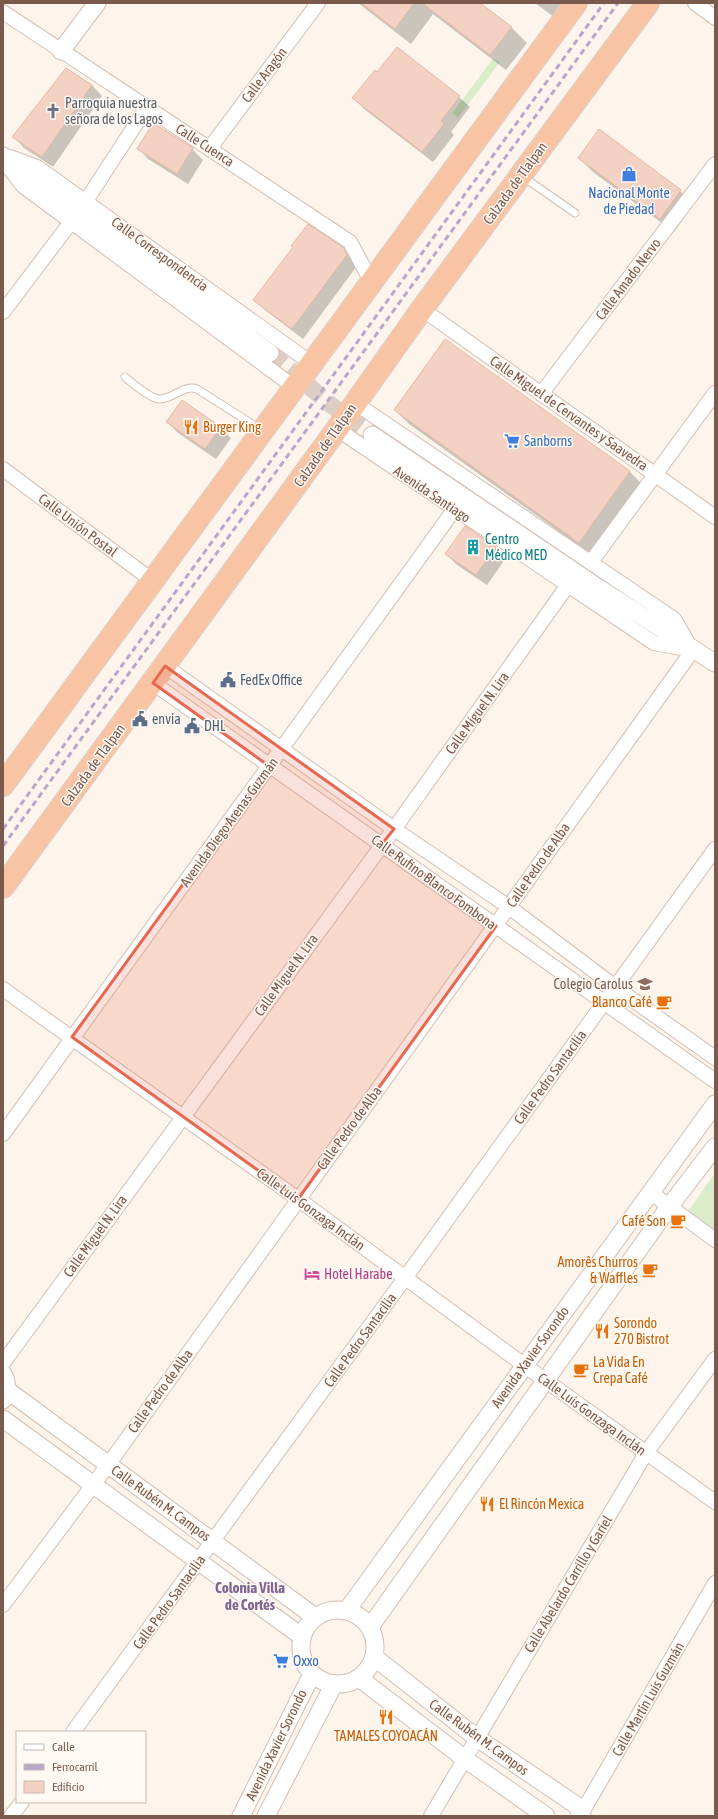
<svg xmlns="http://www.w3.org/2000/svg" width="718" height="1819" font-family="'Asap Condensed',sans-serif">
  <style>
    .green { fill: #daecc9 }
    .shadow { fill: #0003 }
    .building { fill: #f3d2c3; stroke: #e6b8a3 }
    .lines { fill: none; stroke-linecap: round; stroke-linejoin: round }
    .tertiary-tunnel { stroke: #dccec4; stroke-width: 17; stroke-dasharray: 17 8; stroke-linecap: butt }
    .service-casing { stroke: #d3beb3; stroke-width: 9 }
    .minor-casing { stroke: #d3beb3; stroke-width: 16 }
    .tertiary-casing { stroke: #d3beb3; stroke-width: 19 }
    .trunk-casing { stroke: #dad1cd; stroke-width: 24 }
    .service { stroke: #fff; stroke-width: 7 }
    .minor { stroke: #fff; stroke-width: 14 }
    .tertiary { stroke: #fff; stroke-width: 17 }
    .trunk { stroke: #f9c4a4; stroke-width: 22 }
    .rail { stroke: #b7a8c9; stroke-width: 3; stroke-dasharray: 6 4; stroke-linecap: butt }
    .marked { fill: #e76750; fill-opacity: 0.2; stroke: #e76750; stroke-width: 3; stroke-linejoin: round }
    .labels { text-anchor: middle; dominant-baseline: central; stroke-width: 3; stroke-linejoin: round; paint-order: stroke }
    .street-label { font-size: 14px; fill: #7a5a4d; stroke: #fff9f3 }
    .worship-label { font-size: 14px; fill: #5b616d; stroke: #fff9f3; text-anchor: start }
    .shop-label { font-size: 14px; fill: #366cbe; stroke: #fff9f3; text-anchor: start }
    .food-label { font-size: 14px; fill: #c56008; stroke: #fff9f3; text-anchor: start }
    .culture-label { font-size: 14px; fill: #0d838f; stroke: #fff9f3; text-anchor: start }
    .service-label { font-size: 14px; fill: #4e5e75; stroke: #fff9f3; text-anchor: start }
    .education-label { font-size: 14px; fill: #785e54; stroke: #fff9f3; text-anchor: end }
    .hotel-label { font-size: 14px; fill: #b23c85; stroke: #fff9f3; text-anchor: start }
    .neighbourhood-label { font-size: 15px; font-weight: bold; fill: #816695; stroke: #fff9f3 }
  </style>
  <rect width="100%" height="100%" fill="#fdf5ec"/>
  <!-- green -->
  <path class="green" d="M493,59L500,62L458,118L452,113Z
    M715,1173V1230L688,1211Z"/>
  <!-- shadow -->
  <path class="shadow" d="M358,3H478L512,28L527,43L506,70L433,14L411,44Z
    M535,3H565L554,17Z
    M92,85L102,96L53,167L24,148L14,137Z
    M459,97L470,107L451,132L454,135L433,162L364,109L354,98Z
    M153,124L192,149L203,160L188,184L148,159L138,148Z
    M579,158L680,191L694,204L674,232L593,172Z
    M343,249L357,266L303,339L265,310L254,300Z
    M445,340L630,472L644,486L593,556L409,424L395,410Z
    M167,422L220,428L231,438L216,459L178,433Z
    M495,547L506,558L487,585L457,565L446,554Z"/>
  <!-- building -->
  <path class="building" d="M361,3H414L395,29Z
    M422,3H480L512,27L490,55Z
    M397,47L460,96L441,121L444,124L422,152L352,98L375,70L377,72Z
    M66,68L92,85L42,157L12,137Z
    M153,123L193,148L177,174L137,149Z
    M599,129L681,190L660,219L578,158Z
    M308,224L344,248L347,255L292,329L253,300L293,247L291,246Z
    M445,339L630,471L579,543L394,410Z
    M182,400L221,427L205,449L166,422Z
    M465,526L496,547L476,575L445,554Z"/>
  <g class="lines">
    <!-- tertiary-tunnel -->
    <path class="tertiary-tunnel" d="M270,353L331,405L372,435"/>
    <defs>
      <path id="service" d="M522,176L575,213
        M125,377C132,383 150,398 159,399C172,400 184,384 197,389L260,429"/>
      <path id="minor" d="M695,3L715,18
        M3,12L350,242L371,281
        M210,148L318,3
        M10,157L37,167L311,363
        M4,161L23,186L294,387
        M86,201L147,107
        M422,309L715,517
        M3,312L71,222
        M541,394L715,164
        M355,403L674,619L691,648
        M337,429L654,643L692,650
        M3,469L153,581
        M591,562L715,393
        M165,666L394,829L509,907L626,995L715,1058
        M153,683L715,1081
        M3,989L298,1199L524,1365L715,1502
        M3,1134L454,510
        M650,1192L715,1240
        M3,1363L394,829L568,585
        M3,1605L108,1465L693,650
        M73,1732L405,1278L715,849
        M11,1816L22,1802
        M431,1816L646,1453L715,1359
        M580,1816L715,1583"/>
      <path id="tertiary" d="M61,51L97,3
        M3,156L270,353
        M372,435L600,589L715,663
        M3,1374C8,1382 7,1392 3,1400
        M7,1390L315,1617
        M3,1419L301,1636
        M301 1647a37 37 0 1 1 74 0a37 37 0 1 1-74 0Z
        M347,1610L715,1104
        M370,1627L669,1207L715,1147
        M374,1657L477,1738L576,1805L582,1816
        M359,1678L465,1759L546,1816
        M241,1816L312,1674
        M266,1816L334,1684"/>
      <path id="trunk" d="M3,785L576,3
        M3,887L337,429L422,309L648,3"/>
    </defs>
    <!-- service casing -->
    <use href="#service" class="service-casing"/>
    <!-- minor casing -->
    <use href="#minor" class="minor-casing"/>
    <!-- tertiary casing -->
    <use href="#tertiary" class="tertiary-casing"/>
    <!-- trunk casing -->
    <use href="#trunk" class="trunk-casing"/>
    <!-- service -->
    <use href="#service" class="service"/>
    <!-- minor -->
    <use href="#minor" class="minor"/>
    <!-- tertiary -->
    <use href="#tertiary" class="tertiary"/>
    <!-- trunk -->
    <use href="#trunk" class="trunk"/>
    <!-- rail -->
    <path class="rail" d="M3,829L604,3
      M3,846L618,3"/>
  </g>
  <!-- marked area -->
  <path class="marked" d="M165,666L394,829L382,844L496,926L298,1199L72,1037L269,766L153,683Z"/>
  <!-- icons -->
  <defs>
    <symbol id="church-bare" viewBox="-9 -9 18 18"><path d="M-1.2-6h2.4v3.5h3.3v2.4h-3.3V6h-2.4V-.1h-3.3v-2.4h3.3Z" fill="#6b7280" stroke="#fff9f3" stroke-width="2.5" paint-order="stroke"/></symbol>
    <symbol id="shop-bare" viewBox="-9 -9 18 18"><path d="M-5-2.5h2.3a2.7 3.5 0 0 1 5.4 0H5L5.5 6h-11ZM-1.5-2.5h3a1.5 2.3 0 0 0-3 0Z" fill="#3f7fe0" stroke="#fff9f3" stroke-width="2.5" paint-order="stroke"/></symbol>
    <symbol id="restaurant-bare" viewBox="-9 -9 18 18"><path d="M-5-6h1v4h1v-4h1v4h1v-4h1v5L-1.5 .5V6h-2V.5L-5-1ZM5-6V6H3V1.5H1.5Q1.5-4 5-6Z" fill="#e8710a" stroke="#fff9f3" stroke-width="2.5" paint-order="stroke"/></symbol>
    <symbol id="supermarket-bare" viewBox="-9 -9 18 18"><path d="M-6-5.5h2.5l.6 2H6L4.5 2H-2.5L-4.4-4H-6ZM-1.5 3.2a1.3 1.3 0 1 0 .1 0ZM3 3.2a1.3 1.3 0 1 0 .1 0Z" fill="#3f7fe0" stroke="#fff9f3" stroke-width="2.5" paint-order="stroke"/></symbol>
    <symbol id="building-bare" viewBox="-9 -9 18 18"><path d="M-4-6H4V6H1V3H-1V6H-4ZM-2.5-4.3h1.7v1.8h-1.7ZM.8-4.3h1.7v1.8H.8ZM-2.5-1h1.7V.8h-1.7ZM.8-1h1.7V.8H.8Z" fill="#0f9aa8" stroke="#fff9f3" stroke-width="2.5" paint-order="stroke"/></symbol>
    <symbol id="civic-bare" viewBox="-9 -9 18 18"><path d="M-.6-6.5H3V-4.5H.6V-3L4-1V1h2V6H-6V1h2V-1L-.6-3ZM-1.2 2.5V6h2.4V2.5Z" fill="#5c6f8a" stroke="#fff9f3" stroke-width="2.5" paint-order="stroke"/></symbol>
    <symbol id="school-bare" viewBox="-9 -9 18 18"><path d="M0-5L7-2L0 1L-7-2ZM-4 1L0 2.5L4 1V4Q0 6-4 4Z" fill="#8d6e63" stroke="#fff9f3" stroke-width="2.5" paint-order="stroke"/></symbol>
    <symbol id="cafe-bare" viewBox="-9 -9 18 18"><path d="M-5.5-4.5H6V0H3Q3 3.5 0 3.5H-2.5Q-5.5 3.5-5.5 0ZM3-3.2v2h1.7v-2ZM-6 4.5H4V6H-6Z" fill="#e8710a" stroke="#fff9f3" stroke-width="2.5" paint-order="stroke"/></symbol>
    <symbol id="hotel-bare" viewBox="-9 -9 18 18"><path d="M-6-4.5h1.5V1H6V5H4.5V3h-9V5H-6ZM-4 0a1.8 1.8 0 1 1 3.6 0ZM.5 0V-2.5h3Q6-2.5 6 0Z" fill="#d1479c" stroke="#fff9f3" stroke-width="2.5" paint-order="stroke"/></symbol>
  </defs>
  <g fill-rule="evenodd">
    <use href="#church-bare" x="42" y="100" width="22" height="22"/>
    <use href="#shop-bare" x="618" y="163" width="22" height="22"/>
    <use href="#restaurant-bare" x="180" y="416" width="22" height="22"/>
    <use href="#supermarket-bare" x="501" y="430" width="22" height="22"/>
    <use href="#building-bare" x="462" y="536" width="22" height="22"/>
    <use href="#civic-bare" x="217" y="669" width="22" height="22"/>
    <use href="#civic-bare" x="129" y="708" width="22" height="22"/>
    <use href="#civic-bare" x="181" y="715" width="22" height="22"/>
    <use href="#school-bare" x="634" y="973" width="22" height="22"/>
    <use href="#cafe-bare" x="653" y="991" width="22" height="22"/>
    <use href="#cafe-bare" x="667" y="1210" width="22" height="22"/>
    <use href="#cafe-bare" x="639" y="1259" width="22" height="22"/>
    <use href="#hotel-bare" x="301" y="1263" width="22" height="22"/>
    <use href="#restaurant-bare" x="591" y="1320" width="22" height="22"/>
    <use href="#cafe-bare" x="570" y="1359" width="22" height="22"/>
    <use href="#restaurant-bare" x="476" y="1493" width="22" height="22"/>
    <use href="#supermarket-bare" x="270" y="1650" width="22" height="22"/>
    <use href="#restaurant-bare" x="375" y="1706" width="22" height="22"/>
  </g>
  <g class="labels">
    <!-- street labels -->
    <g class="street-label">
      <text transform="translate(264 75) rotate(-53)">Calle Aragón</text>
      <text transform="translate(205 145) rotate(33)">Calle Cuenca</text>
      <text transform="translate(515 183) rotate(-54)">Calzada de Tlalpan</text>
      <text transform="translate(160 254) rotate(36)">Calle Correspondencia</text>
      <text transform="translate(628 279) rotate(-53)">Calle Amado Nervo</text>
      <text transform="translate(569 413) rotate(35)">Calle Miguel de Cervantes y Saavedra</text>
      <text transform="translate(325 445) rotate(-55)">Calzada de Tlalpan</text>
      <text transform="translate(432 494) rotate(34)">Avenida Santiago</text>
      <text transform="translate(78 525) rotate(37)">Calle Unión Postal</text>
      <text transform="translate(477 713) rotate(-54)">Calle Miguel N. Lira</text>
      <text transform="translate(93 765) rotate(-54)">Calzada de Tlalpan</text>
      <text transform="translate(229 822) rotate(-54)">Avenida Diego Arenas Guzmán</text>
      <text transform="translate(538 865) rotate(-55)">Calle Pedro de Alba</text>
      <text transform="translate(434 882) rotate(36)">Calle Rufino Blanco Fombona</text>
      <text transform="translate(286 975) rotate(-54)">Calle Miguel N. Lira</text>
      <text transform="translate(550 1077) rotate(-54)">Calle Pedro Santacilia</text>
      <text transform="translate(349 1128) rotate(-54)">Calle Pedro de Alba</text>
      <text transform="translate(311 1209) rotate(36)">Calle Luis Gonzaga Inclán</text>
      <text transform="translate(95 1236) rotate(-54)">Calle Miguel N. Lira</text>
      <text transform="translate(360 1340) rotate(-54)">Calle Pedro Santacilia</text>
      <text transform="translate(530 1357) rotate(-54)">Avenida Xavier Sorondo</text>
      <text transform="translate(160 1391) rotate(-54)">Calle Pedro de Alba</text>
      <text transform="translate(592 1414) rotate(36)">Calle Luis Gonzaga Inclán</text>
      <text transform="translate(161 1503) rotate(36)">Calle Rubén M. Campos</text>
      <text transform="translate(568 1584) rotate(-59)">Calle Abelardo Carrillo y Gariel</text>
      <text transform="translate(169 1602) rotate(-54)">Calle Pedro Santacilia</text>
      <text transform="translate(648 1699) rotate(-60)">Calle Martín Luis Guzmán</text>
      <text transform="translate(479 1737) rotate(36)">Calle Rubén M. Campos</text>
      <text transform="translate(276 1745) rotate(-64)">Avenida Xavier Sorondo</text>
    </g>
    <!-- worship labels -->
    <g class="worship-label">
      <text x="65" y="103">Parroquia nuestra<tspan x="65" dy="16">señora de los Lagos</tspan></text>
    </g>
    <!-- shop labels -->
    <g class="shop-label">
      <text x="629" y="193" text-anchor="middle">Nacional Monte<tspan x="629" dy="16">de Piedad</tspan></text>
      <text x="524" y="441">Sanborns</text>
      <text x="293" y="1661">Oxxo</text>
    </g>
    <!-- food labels -->
    <g class="food-label">
      <text x="203" y="427">Burger King</text>
      <text x="652" y="1002" text-anchor="end">Blanco Café</text>
      <text x="666" y="1221" text-anchor="end">Café Son</text>
      <text x="638" y="1262" text-anchor="end">Amorês Churros<tspan x="638" dy="16">&amp; Waffles</tspan></text>
      <text x="614" y="1323">Sorondo<tspan x="614" dy="16">270 Bistrot</tspan></text>
      <text x="593" y="1362">La Vida En<tspan x="593" dy="16">Crepa Café</tspan></text>
      <text x="499" y="1504">El Rincón Mexica</text>
      <text x="386" y="1736" text-anchor="middle">TAMALES COYOACÁN</text>
    </g>
    <!-- culture labels -->
    <g class="culture-label">
      <text x="485" y="539">Centro<tspan x="485" dy="16">Médico MED</tspan></text>
    </g>
    <!-- service labels -->
    <g class="service-label">
      <text x="240" y="680">FedEx Office</text>
      <text x="152" y="719">envía</text>
      <text x="204" y="726">DHL</text>
    </g>
    <!-- education labels -->
    <g class="education-label">
      <text x="633" y="984">Colegio Carolus</text>
    </g>
    <!-- hotel labels -->
    <g class="hotel-label">
      <text x="324" y="1274">Hotel Harabe</text>
    </g>
    <!-- neighbourhood labels -->
    <g class="neighbourhood-label">
      <text x="250" y="1587">Colonia Villa<tspan x="250" dy="17">de Cortés</tspan></text>
    </g>
  </g>
  <!-- border -->
  <rect width="718" height="1819" fill="none" stroke="#7a5a4d" stroke-width="8"/>
  <!-- legend -->
  <rect x="16" y="1731" width="130" height="72" fill="#fff9f3" stroke="#cab9b1"/>
  <rect x="24" y="1744" width="20" height="6" fill="#ffffff" stroke="#cab9b1"/>
  <text x="52" y="1751" font-size="12" fill="#7a5a4d">Calle</text>
  <rect x="24" y="1764" width="20" height="6" fill="#b7a8c9" stroke="#cab9b1"/>
  <text x="52" y="1771" font-size="12" fill="#7a5a4d">Ferrocarril</text>
  <rect x="24" y="1781" width="20" height="12" fill="#f3d2c3" stroke="#cab9b1"/>
  <text x="52" y="1791" font-size="12" fill="#7a5a4d">Edificio</text>
</svg>
